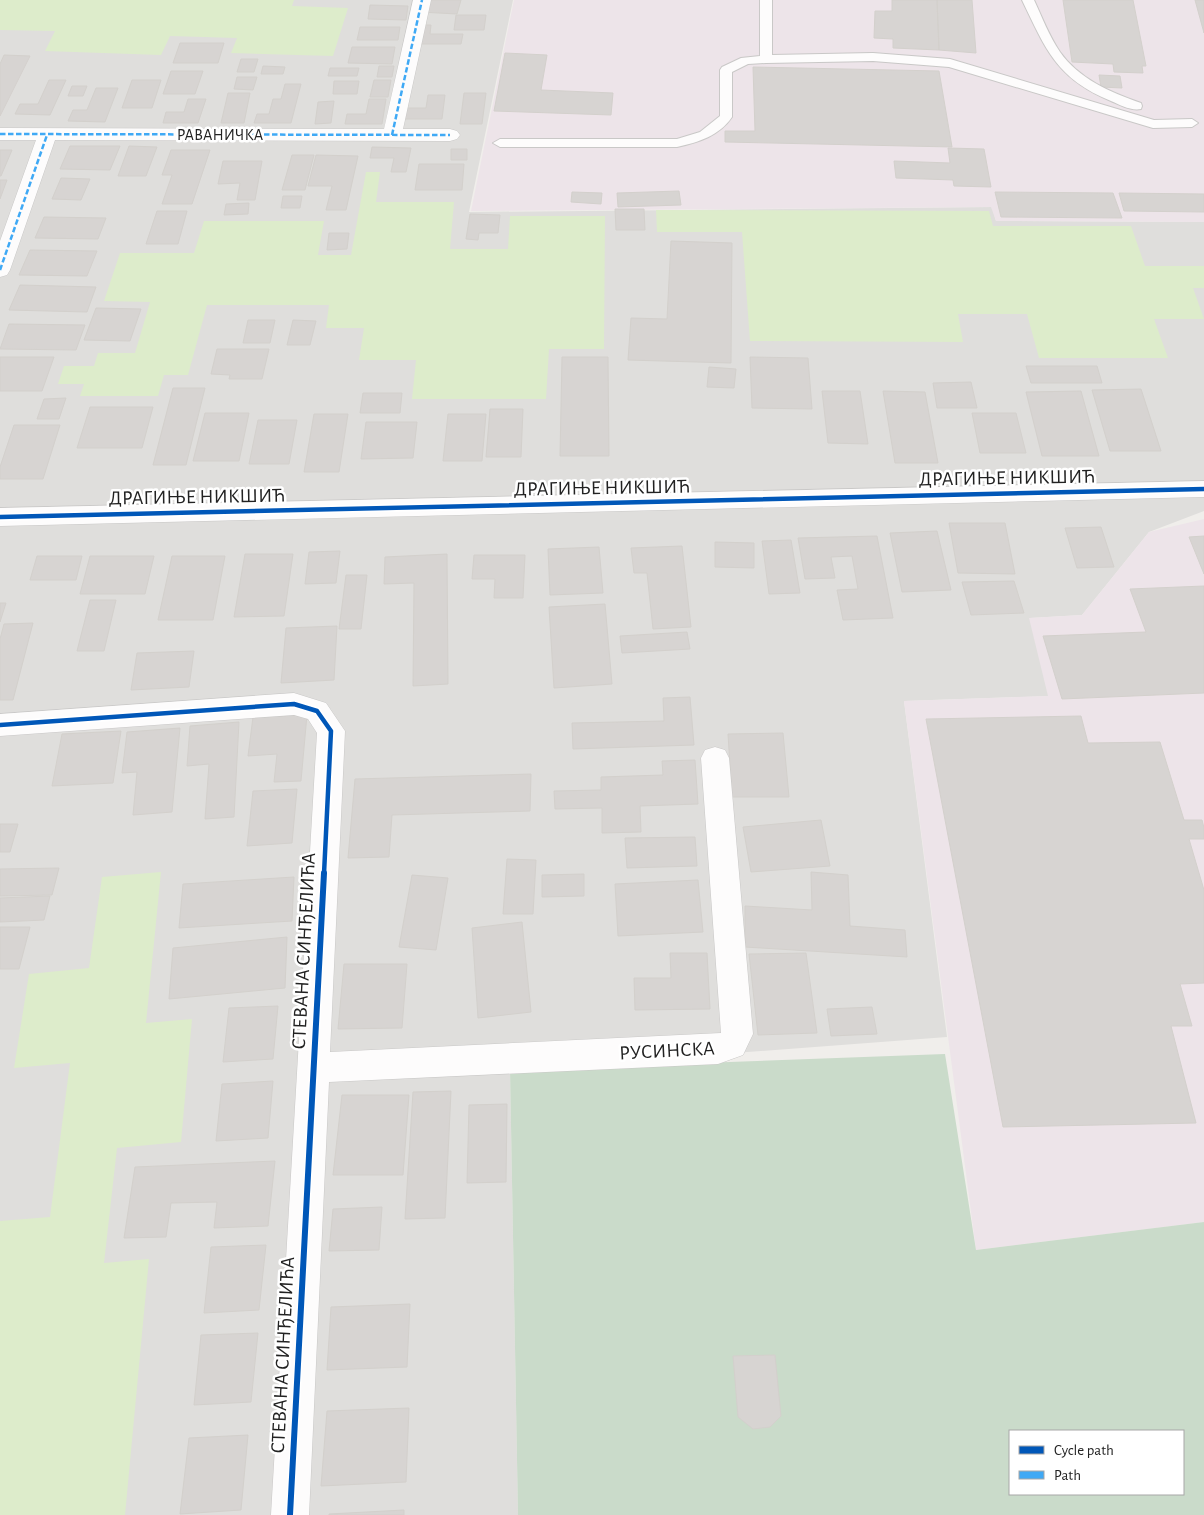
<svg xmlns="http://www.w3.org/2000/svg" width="1204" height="1515" font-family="'Alegreya Sans',sans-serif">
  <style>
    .residential { fill: #dfdedc }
    .industrial { fill: #ede4e9 }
    .grass { fill: #ddeccb }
    .cemetery { fill: #cadbca; fill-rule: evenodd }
    .building { fill: #d7d4d2; stroke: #d3d0cc }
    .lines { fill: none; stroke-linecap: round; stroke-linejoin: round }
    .service-casing { stroke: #c9c8c7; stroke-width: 2 }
    .minor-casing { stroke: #c9c8c7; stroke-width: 1 }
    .tertiary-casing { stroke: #c9c8c7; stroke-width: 1 }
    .service { fill: #fdfcfc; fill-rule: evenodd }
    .minor { fill: #fdfcfc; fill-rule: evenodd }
    .tertiary { fill: #fdfcfc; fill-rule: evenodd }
    .quiet { stroke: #3fa9f5; stroke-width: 2.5; stroke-dasharray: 5.5 2.5; stroke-linecap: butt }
    .cycleway-far1-casing { stroke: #fff; stroke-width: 8 }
    .cycleway-casing { stroke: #fff; stroke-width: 9 }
    .cycleway-far1 { stroke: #0057b8; stroke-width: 4.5 }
    .cycleway { stroke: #0057b8; stroke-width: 6 }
    .labels { text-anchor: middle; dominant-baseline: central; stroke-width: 5; stroke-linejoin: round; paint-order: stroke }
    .far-street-label { font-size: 16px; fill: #222; stroke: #fff }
    .street-label { font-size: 20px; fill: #222; stroke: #fff }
  </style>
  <rect width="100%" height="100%" fill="#f0eeeb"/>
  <!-- residential -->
  <path class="residential" d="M0,0H513L469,212L992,207L996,221L1204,222V511L1149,532L1082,615L1030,618L1049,696L904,701L947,1037L510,1070L518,1515H0Z"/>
  <!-- industrial -->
  <path class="industrial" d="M514,0H1204V222L996,221L991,207L471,211Z
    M1204,519V1222L976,1250L904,701L1048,696L1029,618L1082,615L1149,532Z"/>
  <!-- grass -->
  <path class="grass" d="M0,0H294L292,6L348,8L333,56L231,53L237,38L170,36L161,55L45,51L55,31L0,30Z
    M366,172H380L376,202H454L450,249H508L510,216H605L604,349H549L546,399H412L416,360H359L364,328H326L329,305H207L188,375H164L158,396H80L84,384H58L64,366H94L98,353H135L150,302L104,301L120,253H194L204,221H324L318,255H351Z
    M656,210L989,211L993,226H1131L1145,266H1204V288H1193L1204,319H1154L1168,358H1039L1027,314H958L963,342L750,341L742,232H657Z
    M161,872L146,1023L192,1019L181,1142L117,1148L104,1263L149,1259L125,1515H0V1221L50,1217L70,1063L14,1068L29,974L89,968L102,877Z"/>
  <!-- cemetery -->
  <path class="cemetery" d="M945,1054L976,1250L1204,1222V1515H518L510,1070ZM1010,1431H1183V1494H1010Z"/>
  <!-- building -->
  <path class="building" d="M424,0H461L457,14L420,12Z
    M892,0H937L939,50L893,48V39L874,38L875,11H892Z
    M937,0H972L976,53L939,50Z
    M1063,0H1133L1146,66H1142L1143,73L1114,72L1113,64L1072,62Z
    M1195,0H1204V33Z
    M370,5L408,6L406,20L368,19Z
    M456,15H486L484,30H454Z
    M420,25H431L430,34H463L461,44H417Z
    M360,27H400L398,40H357Z
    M180,43H224L218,63H173Z
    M352,47H395L392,64L348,63Z
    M505,53L547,55L541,90L613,93L611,115L494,111Z
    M4,55L30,56L0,116V64Z
    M241,59H258L254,72H237Z
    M263,66L285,67L283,74H261Z
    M379,66H394L392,77H377Z
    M753,67L939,71L952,147L725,142V131H755Z
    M330,68H359L357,76H328Z
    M171,71H203L195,94H163Z
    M1099,75L1120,76L1122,88L1101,87Z
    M237,77H257L253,90L234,89Z
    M49,80H66L50,115L15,114L20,104H38Z
    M132,80H161L152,108H122Z
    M374,80H391L388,97H370Z
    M334,81H359L357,94H333Z
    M285,84H301L291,123H254L257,114H269L273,99H281Z
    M72,86H87L83,96H68Z
    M96,88H118L105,122L68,121L73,110H87Z
    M228,93H250L244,123H221Z
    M464,93H486L482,124H460Z
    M428,95H445L442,119H405L407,108H426Z
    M188,99H206L198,123H163L166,112H184Z
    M369,99H386L382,124H345L347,114H366Z
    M334,101L331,123L315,124L318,102Z
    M70,146H120L110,170L60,169Z
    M129,146L157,147L146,176H118Z
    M372,147L411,148L406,172H391L394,158H370Z
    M948,148L984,149L991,187L954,186L953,180L896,178L894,161L950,163Z
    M451,149H467V160H451Z
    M0,150H12L1,176H0Z
    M171,150H210L192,204H162L172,175H162Z
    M292,155H314L305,190H282Z
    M316,155L358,156L346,210H326L332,186H308Z
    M223,161H262L255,200H237L240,183L218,184Z
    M419,164H464L462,190H415Z
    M61,178L90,179L81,200L52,199Z
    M0,180H7L0,199Z
    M679,191L681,205L618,207L617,193Z
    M572,192L602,193L601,204L571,202Z
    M995,192L1113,193L1122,218L1001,217Z
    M1119,193L1204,194V212L1124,211Z
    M283,196H302L300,208H281Z
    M249,203L248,214L224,215L226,204Z
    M615,209H644L645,230H616Z
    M157,211H187L178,244H146Z
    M470,214L500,215L498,233H479L478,240L466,239Z
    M44,217L106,218L98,239L35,238Z
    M329,233H349L347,249L327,250Z
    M671,241L732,243L731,363L628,360L631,318L667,319Z
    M30,250L97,251L87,276L19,275Z
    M20,285L96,287L87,312L9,310Z
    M96,308L141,309L130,341L84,340Z
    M248,320H275L270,343H243Z
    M293,320L316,321L310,345H287Z
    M9,324L85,325L76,350L0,349Z
    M217,349H269L262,379H229L230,375L211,374Z
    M0,357H54L42,391H0Z
    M562,357H608L609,456H560Z
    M750,357L808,358L812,409L752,408Z
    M1026,366H1097L1102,383H1031Z
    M709,367L736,369L734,388L707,387Z
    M971,382L977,408H937L933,383Z
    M173,388H205L186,465H153Z
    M1141,389L1161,451H1110L1092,390Z
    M822,391H860L868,444L828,443Z
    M883,391L925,392L938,463H895Z
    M1081,391L1099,456H1042L1026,392Z
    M363,393H402L400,413H360Z
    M66,398L59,419H37L44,399Z
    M90,407H153L142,448H77Z
    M490,409H523L521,457H486Z
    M205,413H249L239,461H193Z
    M972,413H1016L1026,453H980Z
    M314,414H348L339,472H304Z
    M448,414H486L482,461H443Z
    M258,420H297L289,464H249Z
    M366,422H417L413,458L361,459Z
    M14,425H60L43,479H0V467Z
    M949,523H1005L1015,574L958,573Z
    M1101,527L1114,567L1077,568L1065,528Z
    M937,531L951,590L902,592L890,533Z
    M877,536L893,618L843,620L837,590L858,589L852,556L831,557L835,578L805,579L798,538Z
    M1204,536V574L1189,537Z
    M791,540L800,593L769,594L762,541Z
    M715,542L754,543V568L715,567Z
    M682,546L691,627L653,629L647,573H634L631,548Z
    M599,547L603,593L550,595L548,549Z
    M340,551L336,583L305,584L309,552Z
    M245,554H293L284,616L234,617Z
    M447,554L448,684L413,686L414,583L384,584L385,557Z
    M474,555H525L523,598H494L495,579H472Z
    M37,556H82L76,580H30Z
    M90,556H154L145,594H80Z
    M172,556H225L213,620H158Z
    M346,575H367L361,629H339Z
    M1014,581L1024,613L971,615L962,582Z
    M1204,586V693L1062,699L1043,636L1146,632L1130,589Z
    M90,600H116L104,651H77Z
    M0,603H6L0,622Z
    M605,604L612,684L554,688L549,607Z
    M33,623L13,700H0V639L4,624Z
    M337,626L334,680L281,683L286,628Z
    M687,632L690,649L622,653L620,636Z
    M194,651L189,687L131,690L137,653Z
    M690,697L694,745L573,749L572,723L664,721L663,698Z
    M307,715L301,781L274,782L277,754L248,756L253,717Z
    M1081,716L1088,743L1160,742L1184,820H1202L1204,828V839H1189L1204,890V983L1180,984L1192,1026H1171L1196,1123L1003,1127L926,719Z
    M239,722L234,817L205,819L209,764L187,766L190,726Z
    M180,728L172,812L133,815L137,772L122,773L127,732Z
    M121,731L113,783L52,786L62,734Z
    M783,733L789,797H732L728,734Z
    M695,760L698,804L640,806L641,832L602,833V808L555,809L554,791L601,790V777L663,775L662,761Z
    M531,774L530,811L392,815L389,857L348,858L355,779Z
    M297,789L292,843L247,846L253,791Z
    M821,820L830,866L751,872L743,827Z
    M0,824H18L10,852H0Z
    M695,837L697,866L627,868L625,838Z
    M507,859L536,860L533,914H503Z
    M59,868L52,895L0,896V869Z
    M811,872L848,875L850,926L905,930L907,957L745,947V906L812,910Z
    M584,874V896L542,897V875Z
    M412,875L448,878L436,950L399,947Z
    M294,877L292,921L179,928L183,884Z
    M698,880L703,932L618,936L615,884Z
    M50,896L44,920L0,922V898Z
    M522,922L531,1012L478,1018L472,928Z
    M0,927H30L19,969H0Z
    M287,937L285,988L169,999L173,948Z
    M670,953H707L710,1009L635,1010L634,978H671Z
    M806,953L817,1033L758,1035L749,954Z
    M344,964H407L402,1028L338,1029Z
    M278,1006L273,1059L223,1062L229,1008Z
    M872,1007L877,1034L831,1036L827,1009Z
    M273,1081L268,1138L216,1141L222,1084Z
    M451,1091L445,1218L405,1219L413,1092Z
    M342,1095H409L403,1175H333Z
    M507,1104L506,1182L467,1183L469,1105Z
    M275,1161L268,1226L214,1228L217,1202L171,1203L166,1237L124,1238L135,1167Z
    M382,1207L379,1250L329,1251L333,1209Z
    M266,1245L259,1310L204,1313L211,1247Z
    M410,1304L407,1367L327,1370L331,1307Z
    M258,1333L251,1402L194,1405L201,1335Z
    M775,1355L781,1416L770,1427L753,1429L738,1417L733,1356Z
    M409,1408L406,1482L321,1486L327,1411Z
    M248,1435L241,1510L180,1514L189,1438Z
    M404,1510V1515H329V1514Z"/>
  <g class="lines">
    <defs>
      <path id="service" d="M760,0H772V55L873,53L950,59L1154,120L1192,119L1198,123L1192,127L1153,128L949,67L873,61L766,63L748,64L732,72V117C719,136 699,142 677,147H500L493,143L500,139H677L700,132L720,116V70L722,67L741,58L760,56Z
        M1022,0H1034C1042,17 1049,36 1060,52C1079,79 1110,92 1141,103L1142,106L1141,109C1131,111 1120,105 1111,101C1057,79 1046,50 1022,0Z"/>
      <path id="minor" d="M413,0H431L403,129H450L457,131L460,135L457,139L450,141L55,140L10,270L7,275L0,277V241L36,140H0V128L384,129Z
        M294,693L326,703L345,731L330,1052L721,1033L701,758L705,750L715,747L725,750L729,758L753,1034L743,1055L718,1064L329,1082L309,1515H271L317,733L308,719L294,715L0,736V714Z"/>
      <path id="tertiary" d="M1204,481V497L0,526V508Z"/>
    </defs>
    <!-- service casing -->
    <use href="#service" class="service-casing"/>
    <!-- minor casing -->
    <use href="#minor" class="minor-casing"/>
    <!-- tertiary casing -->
    <use href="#tertiary" class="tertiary-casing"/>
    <!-- service -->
    <use href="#service" class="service"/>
    <!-- minor -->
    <use href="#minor" class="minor"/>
    <!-- tertiary -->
    <use href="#tertiary" class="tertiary"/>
    <!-- quiet -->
    <path class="quiet" d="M0,134L450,135
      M392,135L422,0
      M0,270L47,135"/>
    <defs>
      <path id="cycleway-far1" d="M0,517L1204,489
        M0,725L294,704L317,711L331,731L324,874"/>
      <path id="cycleway" d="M290,1515L324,873"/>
    </defs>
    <!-- cycleway-far1 casing -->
    <use href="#cycleway-far1" class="cycleway-far1-casing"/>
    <!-- cycleway casing -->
    <use href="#cycleway" class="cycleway-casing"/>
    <!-- cycleway-far1 -->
    <use href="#cycleway-far1" class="cycleway-far1"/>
    <!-- cycleway -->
    <use href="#cycleway" class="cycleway"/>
  </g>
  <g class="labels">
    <!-- far-street labels -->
    <g class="far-street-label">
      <text x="220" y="135">РАВАНИЧКА</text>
    </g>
    <!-- street labels -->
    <g class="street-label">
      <text transform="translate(1007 478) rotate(-1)">ДРАГИЊЕ НИКШИЋ</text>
      <text transform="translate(602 488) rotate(-1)">ДРАГИЊЕ НИКШИЋ</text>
      <text transform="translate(197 497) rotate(-1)">ДРАГИЊЕ НИКШИЋ</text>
      <text transform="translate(304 951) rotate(-87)">СТЕВАНА СИНЂЕЛИЋА</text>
      <text transform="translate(667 1051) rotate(-3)">РУСИНСКА</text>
      <text transform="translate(283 1355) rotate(-87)">СТЕВАНА СИНЂЕЛИЋА</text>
    </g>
  </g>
  <!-- legend -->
  <rect x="1009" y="1430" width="175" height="65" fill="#ffffff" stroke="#a7a7a7"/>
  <rect x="1019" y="1446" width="25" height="8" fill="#0057b8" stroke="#a7a7a7"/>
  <text x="1054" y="1455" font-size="15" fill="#222222">Cycle path</text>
  <rect x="1019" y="1471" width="25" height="8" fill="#3fa9f5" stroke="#a7a7a7"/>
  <text x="1054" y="1480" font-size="15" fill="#222222">Path</text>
</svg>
